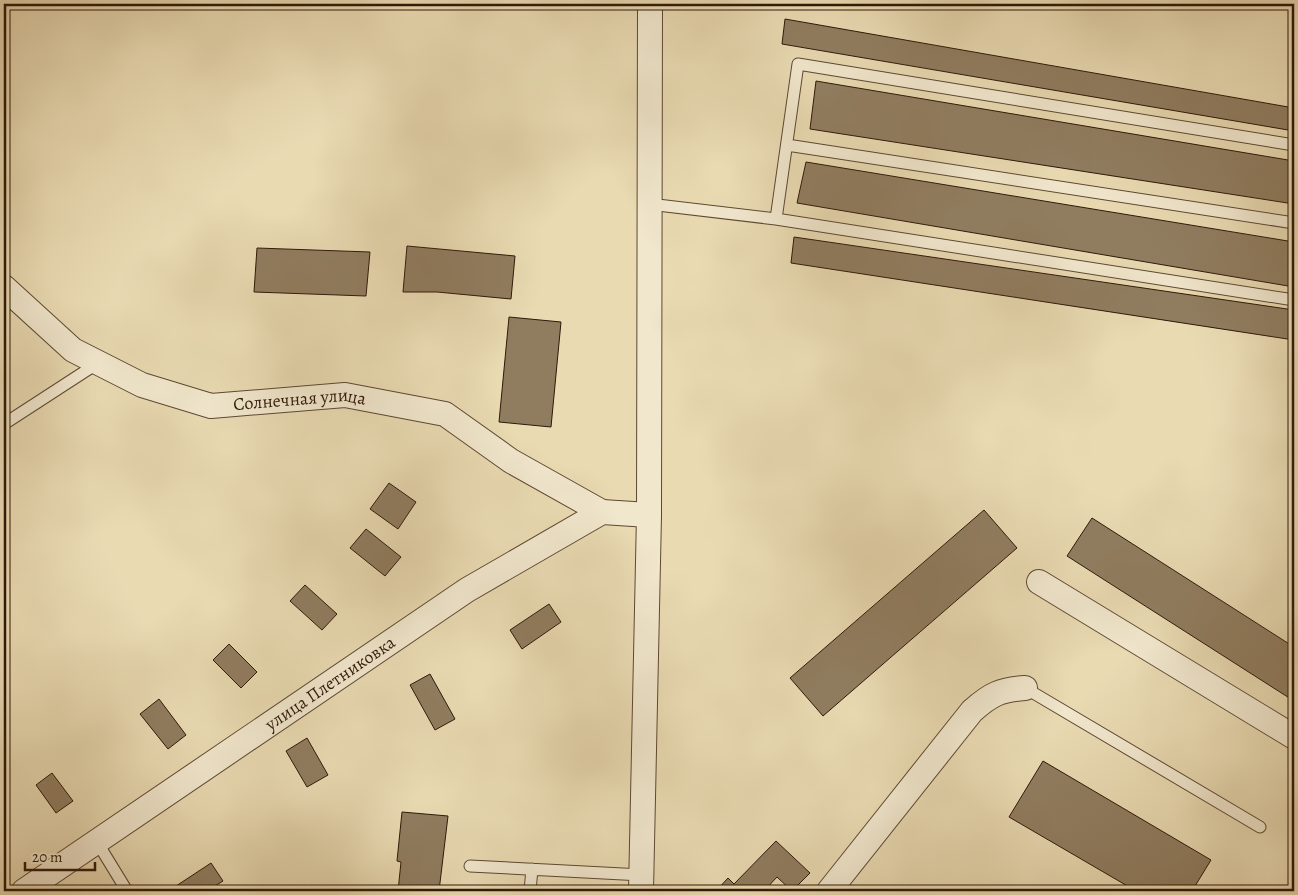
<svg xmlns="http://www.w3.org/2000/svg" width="1298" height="895" font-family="Alegreya,serif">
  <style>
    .building { fill: #907d60; stroke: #2f1808 }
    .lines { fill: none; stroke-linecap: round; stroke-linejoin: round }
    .service-casing { stroke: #5e4832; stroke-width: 13 }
    .minor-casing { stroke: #5e4832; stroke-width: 26 }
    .service { stroke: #f1e7cd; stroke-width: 11 }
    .minor { stroke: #f1e7cd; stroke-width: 24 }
    .labels { text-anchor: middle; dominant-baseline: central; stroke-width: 4; stroke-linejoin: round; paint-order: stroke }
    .street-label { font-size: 18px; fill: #2f1808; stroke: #f1e7cd }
  </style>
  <rect width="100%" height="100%" fill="#e9dab2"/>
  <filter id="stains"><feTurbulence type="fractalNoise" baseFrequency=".004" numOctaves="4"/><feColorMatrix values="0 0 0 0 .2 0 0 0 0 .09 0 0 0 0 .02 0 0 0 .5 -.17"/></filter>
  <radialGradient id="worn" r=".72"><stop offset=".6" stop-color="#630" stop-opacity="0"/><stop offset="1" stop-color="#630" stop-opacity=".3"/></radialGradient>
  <!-- building -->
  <path class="building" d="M785,19L1294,108V131L782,44Z
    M816,81L1294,161V204L810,129Z
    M806,162L1294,242V287L797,203Z
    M794,237L1294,310V340L791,263Z
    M407,246L515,256L511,299L437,292H403Z
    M257,248L370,252L366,296L254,292Z
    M509,317L561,322L551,427L499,422Z
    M389,483L416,502L398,529L370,509Z
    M984,510L1017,548L823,716L790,678Z
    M1092,518L1294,647V701L1067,556Z
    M366,529L401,557L385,576L350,548Z
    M305,585L337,614L322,630L290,601Z
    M549,604L561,622L522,649L510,630Z
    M229,644L257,672L241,688L213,660Z
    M430,674L455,719L435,730L410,685Z
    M159,699L186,735L168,749L140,714Z
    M307,738L328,775L307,787L286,751Z
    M1043,761L1211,860L1192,891H1136L1009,817Z
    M52,773L73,801L56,813L36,785Z
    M402,812L448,816L439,891H398L401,862L397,861Z
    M776,841L810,873L792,891L777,877L764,891H716L728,878L734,884Z
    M211,863L223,881L207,891H175L173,888Z"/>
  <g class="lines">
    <defs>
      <path id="service" d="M787,145L1294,223
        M649,204L776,219L1294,300
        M776,219L798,64L1294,145
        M4,424L98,363
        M1025,688L1260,827
        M97,842L127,891
        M470,866L642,875
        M530,891L532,869"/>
      <g id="minor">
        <path id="s1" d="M4,287L73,350L142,385L211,406L345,395L445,414L511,461L602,512"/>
        <path d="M1039,582L1294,737"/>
        <path id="s2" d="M24,891L467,590L602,512L649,515"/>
        <path d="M641,891L649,515L650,4"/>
        <path d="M829,891L972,711C991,694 1000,690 1025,688"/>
      </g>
    </defs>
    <!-- service casing -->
    <use href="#service" class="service-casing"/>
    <!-- minor casing -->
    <use href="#minor" class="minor-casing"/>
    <!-- service -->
    <use href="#service" class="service"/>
    <!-- minor -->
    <use href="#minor" class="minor"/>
  </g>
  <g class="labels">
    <!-- street labels -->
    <g class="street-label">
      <text stroke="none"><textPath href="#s1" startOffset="332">Солнечная улица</textPath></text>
      <text stroke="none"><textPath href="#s2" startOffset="370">улица Плетниковка</textPath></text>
    </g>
  </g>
  <!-- margin -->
  <rect width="1298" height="895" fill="none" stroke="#e9dab2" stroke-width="20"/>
  <rect x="5" y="5" width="1288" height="885" fill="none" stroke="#2f1808" stroke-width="2.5"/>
  <rect x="10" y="10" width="1278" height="875" fill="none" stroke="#2f1808"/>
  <!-- scale -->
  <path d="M25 862v8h70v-8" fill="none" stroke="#2f1808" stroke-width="2.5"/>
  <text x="32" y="862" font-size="15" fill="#2f1808" stroke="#f1e7cd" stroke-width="4" paint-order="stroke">20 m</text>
  <rect width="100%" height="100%" filter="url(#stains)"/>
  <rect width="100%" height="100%" fill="url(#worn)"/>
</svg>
